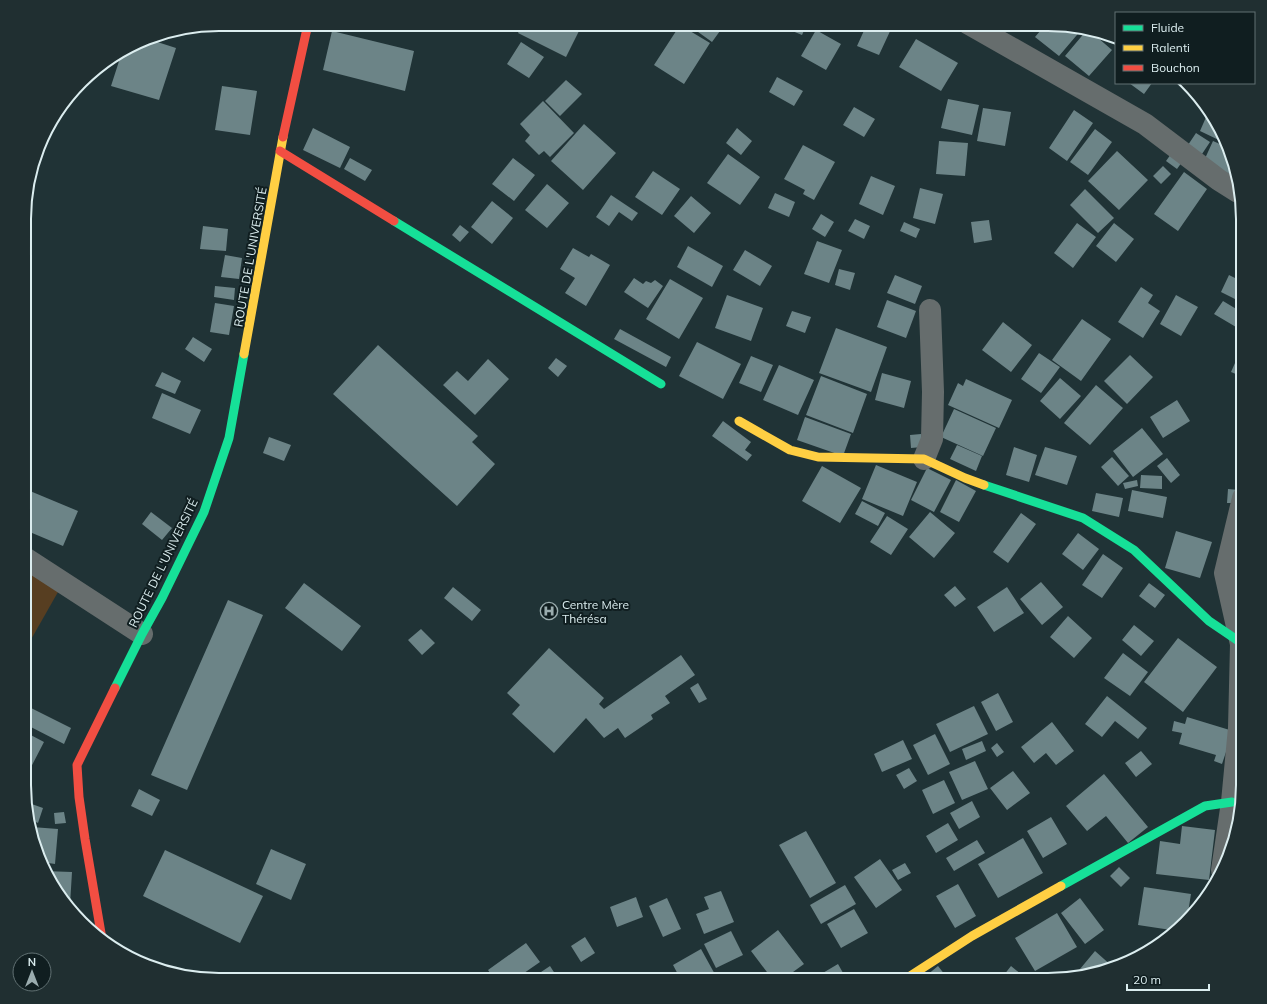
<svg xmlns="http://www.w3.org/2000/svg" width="1267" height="1004" font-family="Mulish,sans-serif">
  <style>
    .green { fill: #573e21 }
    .building { fill: #6c8487 }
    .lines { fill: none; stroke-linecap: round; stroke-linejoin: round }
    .street { stroke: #666d6d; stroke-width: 22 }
    .fast { stroke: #16e098; stroke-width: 9 }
    .slow { stroke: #ffcf43; stroke-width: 9 }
    .jam { stroke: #f24e42; stroke-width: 9 }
    .labels { text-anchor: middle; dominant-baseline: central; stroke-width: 4; stroke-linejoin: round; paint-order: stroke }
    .street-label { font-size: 12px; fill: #dbedef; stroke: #101e20 }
    .poi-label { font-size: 12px; fill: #dbedef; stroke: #101e20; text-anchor: start }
    .rim { fill: none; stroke: #dbedef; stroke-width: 2 }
  </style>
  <rect width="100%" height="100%" fill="#203336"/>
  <!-- green -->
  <path class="green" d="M25,570L58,592L25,650Z"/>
  <!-- building -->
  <path class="building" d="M523,24H571L580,29L566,57L518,33Z
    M687,24H725L712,42Z
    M757,24H777L773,32Z
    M787,24H807L802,35L785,28Z
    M867,24H886L892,27L879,55L857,46Z
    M1024,24H1040L1034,32Z
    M1046,24H1060L1082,29L1059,56L1035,37Z
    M680,25L710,43L684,84L654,65Z
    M816,30L841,44L826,70L801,56Z
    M332,31L414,51L405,91L323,70Z
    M1086,31H1090L1112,50L1089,76L1065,56Z
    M148,39L176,48L159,100L111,86L121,55Z
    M916,39L958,63L941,91L899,67Z
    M521,42L544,57L529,78L507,64Z
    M777,77L803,91L794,106L769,92Z
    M566,80L582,94L560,116L545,101Z
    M1129,83H1152L1144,94Z
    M222,86L257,91L250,135L215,130Z
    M948,99L979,105L972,135L941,128Z
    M543,101L574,133L550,157L544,151L539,155L525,141L530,135L520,124Z
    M854,107L875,119L864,137L843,125Z
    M983,108L1011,112L1005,146L977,141Z
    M1074,110L1093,123L1067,161L1049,148Z
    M1207,115L1224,139L1223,142L1200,131Z
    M584,124L616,153L583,190L551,161Z
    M313,128L350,147L340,168L303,150Z
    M737,128L752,141L741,155L726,143Z
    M1095,129L1112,142L1088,175L1070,162Z
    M1196,133L1210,142L1200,157L1186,148Z
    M939,141L968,143L965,176L936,174Z
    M1213,141L1229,148L1234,175L1232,178L1202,165Z
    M803,145L835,162L814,200L803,194L805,190L784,179Z
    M1117,151L1148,180L1119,210L1088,181Z
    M728,154L760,177L740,205L707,183Z
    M1171,154L1182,162L1177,169L1166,161Z
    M350,158L372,170L365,181L344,169Z
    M513,158L535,175L514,201L492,184Z
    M1163,166L1171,174L1161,184L1153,176Z
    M653,171L680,189L662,215L635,197Z
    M1184,172L1207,189L1178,231L1154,214Z
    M871,176L895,186L883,215L859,204Z
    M547,184L569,203L547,228L525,210Z
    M920,188L943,194L935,224L913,218Z
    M1085,189L1114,218L1098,233L1070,205Z
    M775,193L795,202L789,217L768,208Z
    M611,195L638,213L632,221L619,212L609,226L596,217Z
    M691,196L711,213L694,233L674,216Z
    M492,201L513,218L492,244L471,227Z
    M821,214L834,222L825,237L812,229Z
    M855,219L870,226L864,239L848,231Z
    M989,220L992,240L974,243L971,222Z
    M904,222L920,229L916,238L900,231Z
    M1077,223L1096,237L1073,268L1054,253Z
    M1114,223L1134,239L1116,262L1096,246Z
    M460,225L469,232L460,242L452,235Z
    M203,226L228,229L226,251L200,249Z
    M817,241L842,250L829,283L804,274Z
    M688,246L723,266L712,287L677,267Z
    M573,248L589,257L591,254L610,265L586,306L565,293L575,278L560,269Z
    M745,250L772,266L760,286L733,270Z
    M225,255L242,258L239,279L221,277Z
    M839,269L855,273L850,290L835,285Z
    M895,275L922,286L915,304L887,293Z
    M1229,275L1243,282V303L1221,292Z
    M634,278L643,284L646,281L651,283L655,280L663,286L648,308L624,292Z
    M670,279L703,298L679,339L646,319Z
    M215,286L235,288L234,300L214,297Z
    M1141,287L1153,295L1148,303L1160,311L1143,338L1118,322Z
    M727,295L763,308L751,341L715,328Z
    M1176,295L1198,307L1181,336L1160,324Z
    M887,300L916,311L906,338L877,327Z
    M1223,301L1243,313V317L1236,327L1214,314Z
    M215,303L234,306L229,335L210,332Z
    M792,311L811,317L805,333L786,326Z
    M1082,319L1111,339L1081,381L1052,360Z
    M1003,322L1032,345L1011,372L982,350Z
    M836,328L887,347L871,392L819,373Z
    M620,329L671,357L666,367L614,339Z
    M193,337L212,349L204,362L185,349Z
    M697,342L741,364L723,399L679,376Z
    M378,345L478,436L472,442L495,464L457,506L333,394Z
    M1243,345V377L1231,372Z
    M1039,353L1060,367L1041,393L1021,379Z
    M1130,355L1153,377L1127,404L1104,381Z
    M751,356L773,365L761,392L739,383Z
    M556,358L567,366L558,377L548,368Z
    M488,359L509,379L475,415L443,385L457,371L468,381Z
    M779,365L814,380L798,415L763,400Z
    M162,372L181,381L175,394L155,386Z
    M882,373L911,381L904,408L875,400Z
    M821,376L867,394L853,433L806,415Z
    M1060,378L1081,396L1060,419L1040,401Z
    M966,379L1012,400L999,428L948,405L958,383L963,386Z
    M1096,385L1123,408L1090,445L1064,423Z
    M162,393L201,410L190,434L152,418Z
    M1177,400L1190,421L1163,438L1150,417Z
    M954,409L996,428L983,456L941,437Z
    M805,417L851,434L843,456L797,440Z
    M723,421L751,442L745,450L752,455L747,461L712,436Z
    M1142,428L1163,454L1133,477L1113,451Z
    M921,434L922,447L911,448L910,435Z
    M25,436L31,439L25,452Z
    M269,437L291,445L284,461L263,453Z
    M957,445L982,456L976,471L950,459Z
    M1014,447L1037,455L1029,482L1006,475Z
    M1045,447L1077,456L1067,485L1035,475Z
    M1112,457L1129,476L1118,486L1101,467Z
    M1167,458L1180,475L1171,483L1157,466Z
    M876,465L917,482L903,516L862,499Z
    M822,466L861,488L840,523L802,501Z
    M927,468L951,480L934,512L911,500Z
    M1141,475L1162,476V489L1140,488Z
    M956,480L976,491L959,522L940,512Z
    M1137,480L1138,486L1125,489L1123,483Z
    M1228,489L1239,490L1237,503H1227Z
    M1132,490L1167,497L1163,518L1128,511Z
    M30,491L78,511L63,546L25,530V504Z
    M1096,493L1123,498L1119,517L1092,511Z
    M862,501L885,513L878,526L855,514Z
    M151,512L172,528L162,540L142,524Z
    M930,512L955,533L934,558L909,537Z
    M1021,513L1036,524L1008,563L993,552Z
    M887,516L908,529L891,555L870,542Z
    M1176,531L1212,542L1200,578L1165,568Z
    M1078,533L1099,549L1083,570L1062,554Z
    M1103,554L1123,568L1102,598L1082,585Z
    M1041,582L1063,607L1042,625L1020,599Z
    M304,583L361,626L342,651L285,608Z
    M1149,583L1165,595L1155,608L1139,596Z
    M955,586L966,599L955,607L944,595Z
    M453,587L481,610L472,621L444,598Z
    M1007,587L1024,613L994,632L977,607Z
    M228,600L263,615L187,790L151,775Z
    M1068,616L1092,638L1074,658L1050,637Z
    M1134,625L1154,641L1141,656L1122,640Z
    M421,629L435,643L422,655L408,640Z
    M1178,638L1217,667L1183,712L1144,682Z
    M549,648L604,698L599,704L604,709L681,655L695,675L665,696L670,703L651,715L653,719L625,738L618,728L604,738L586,718L554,753L512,714L520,705L507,693Z
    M25,653L28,654L25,660L32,663L25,676Z
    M1123,653L1148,672L1130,696L1104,678Z
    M698,683L707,699L699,703L690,688Z
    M998,693L1013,722L996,731L981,702Z
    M1107,696L1147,728L1138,739L1115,721L1102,737L1085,724Z
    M25,705L71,728L64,744L25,724Z
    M974,706L988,734L950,752L936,724Z
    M1187,717L1233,731L1222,764L1214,761L1216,755L1179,744L1182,733L1172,731L1174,721L1185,724Z
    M1052,722L1074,751L1056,765L1046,753L1034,763L1021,747Z
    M25,732L44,742L29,771L24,769Z
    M935,734L950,764L928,775L913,745Z
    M903,740L912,759L882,772L874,754Z
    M982,741L986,751L966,760L962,749Z
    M997,743L1004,752L997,757L991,748Z
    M1141,751L1152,764L1136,777L1125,763Z
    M975,761L988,789L962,800L949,772Z
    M909,768L917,781L904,789L896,775Z
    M1013,771L1030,793L1007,810L990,788Z
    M1104,774L1148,827L1128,843L1106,816L1087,831L1066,806Z
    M944,780L955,803L933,814L922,790Z
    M139,789L160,800L152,816L131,806Z
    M972,801L980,817L959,829L950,813Z
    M26,802L43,808L38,823L31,820Z
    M64,812L66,823L55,824L54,813Z
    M1051,817L1067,844L1043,858L1027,831Z
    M948,823L958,840L936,853L926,836Z
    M1182,826L1215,830L1209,880L1156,874L1160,841L1180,844Z
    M32,827L58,829L55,864L42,862Z
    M806,831L836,883L810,898L779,845Z
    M1023,838L1043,873L998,898L978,864Z
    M977,840L985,853L954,871L946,858Z
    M271,849L306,864L291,900L256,884Z
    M165,850L263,896L240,943L143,896Z
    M880,859L902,890L876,908L854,877Z
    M905,863L911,873L898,880L892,870Z
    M1119,867L1130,878L1121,887L1110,876Z
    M44,871L72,872L70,905Z
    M958,884L976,916L955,928L936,896Z
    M845,885L856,904L821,924L810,905Z
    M1144,887L1191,894L1187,919L1171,930L1138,925Z
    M721,891L734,922L704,934L696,914L709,909L704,897Z
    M636,897L643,917L617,927L610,907Z
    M667,898L681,929L663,937L649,906Z
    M1080,898L1104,930L1085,944L1061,913Z
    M854,909L868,933L841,948L827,924Z
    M1057,913L1077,947L1035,971L1015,938Z
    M778,930L804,964L782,980H773L751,951Z
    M731,931L743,955L716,968L704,944Z
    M585,937L595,953L581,962L571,946Z
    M526,943L540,962L514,980H495L488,970Z
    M701,949L717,978L715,980H681L673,965Z
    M1095,951L1113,967L1075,975Z
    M838,964L847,980H818L816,977Z
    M550,966L559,980H529Z
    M938,966L949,980H921Z
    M1011,966L1028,980H1000Z"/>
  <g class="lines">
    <!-- street -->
    <path class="street" d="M969,24L1145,124L1219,180L1238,192
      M924,459L932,439L933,392L930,310
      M25,558L142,634
      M1222,870L1232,802L1239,728L1241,644L1225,573L1243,498"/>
    <!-- fast -->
    <path class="fast" d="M394,221L661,384
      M984,485L1083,518L1134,550L1209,621L1240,642
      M115,688L142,634L162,598L204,512L229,438L244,354
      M1061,886L1205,806L1232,802"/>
    <!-- slow -->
    <path class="slow" d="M244,354L283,137
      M739,421L790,450L818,457L924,459L965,478L984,485
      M904,980L972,936L1061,886"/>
    <!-- jam -->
    <path class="jam" d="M283,137L308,24
      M280,151L394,221
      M102,939L85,839L79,797L77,765L115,688"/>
  </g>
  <!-- icons -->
  <defs>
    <symbol id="hospital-ring" viewBox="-11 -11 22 22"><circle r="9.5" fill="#101e20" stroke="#9aacae" stroke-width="1.5"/><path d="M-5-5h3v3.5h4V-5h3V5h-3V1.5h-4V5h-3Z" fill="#9aacae"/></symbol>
  </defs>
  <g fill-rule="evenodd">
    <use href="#hospital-ring" x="539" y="601" width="20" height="20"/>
  </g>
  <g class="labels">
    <!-- street labels -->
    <g class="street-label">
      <text transform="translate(250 257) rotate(-80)">ROUTE DE L'UNIVERSITÉ</text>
      <text transform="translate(163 563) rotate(-64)">ROUTE DE L'UNIVERSITÉ</text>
    </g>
    <!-- poi labels -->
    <g class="poi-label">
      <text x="562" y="604">Centre Mère<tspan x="562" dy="14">Thérésa</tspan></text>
    </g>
  </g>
  <!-- crop -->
  <path d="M0 0H1267V1004H0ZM219 31H1048A188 188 0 0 1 1236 219V785A188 188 0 0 1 1048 973H219A188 188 0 0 1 31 785V219A188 188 0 0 1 219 31Z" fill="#202f31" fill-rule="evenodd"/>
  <path class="rim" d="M219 31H1048A188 188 0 0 1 1236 219V785A188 188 0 0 1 1048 973H219A188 188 0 0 1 31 785V219A188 188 0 0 1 219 31Z"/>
  <!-- legend -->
  <rect x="1115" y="12" width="140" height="72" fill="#101e20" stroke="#617173"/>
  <rect x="1123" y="25" width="20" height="6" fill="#16e098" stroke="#617173"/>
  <text x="1151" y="32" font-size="12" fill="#dbedef">Fluide</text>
  <rect x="1123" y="45" width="20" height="6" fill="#ffcf43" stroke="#617173"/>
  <text x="1151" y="52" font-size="12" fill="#dbedef">Ralenti</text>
  <rect x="1123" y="65" width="20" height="6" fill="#f24e42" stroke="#617173"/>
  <text x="1151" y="72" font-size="12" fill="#dbedef">Bouchon</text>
  <!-- north arrow -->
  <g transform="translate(32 972)"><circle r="19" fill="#101e20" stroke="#617173"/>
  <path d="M0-3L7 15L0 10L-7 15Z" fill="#9aacae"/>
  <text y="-6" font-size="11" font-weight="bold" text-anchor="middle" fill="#dbedef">N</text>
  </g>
  <!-- scale -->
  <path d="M1127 984v6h82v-6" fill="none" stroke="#dbedef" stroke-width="2"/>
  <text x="1133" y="984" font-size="12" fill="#dbedef" stroke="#101e20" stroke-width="3" paint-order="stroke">20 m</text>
</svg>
